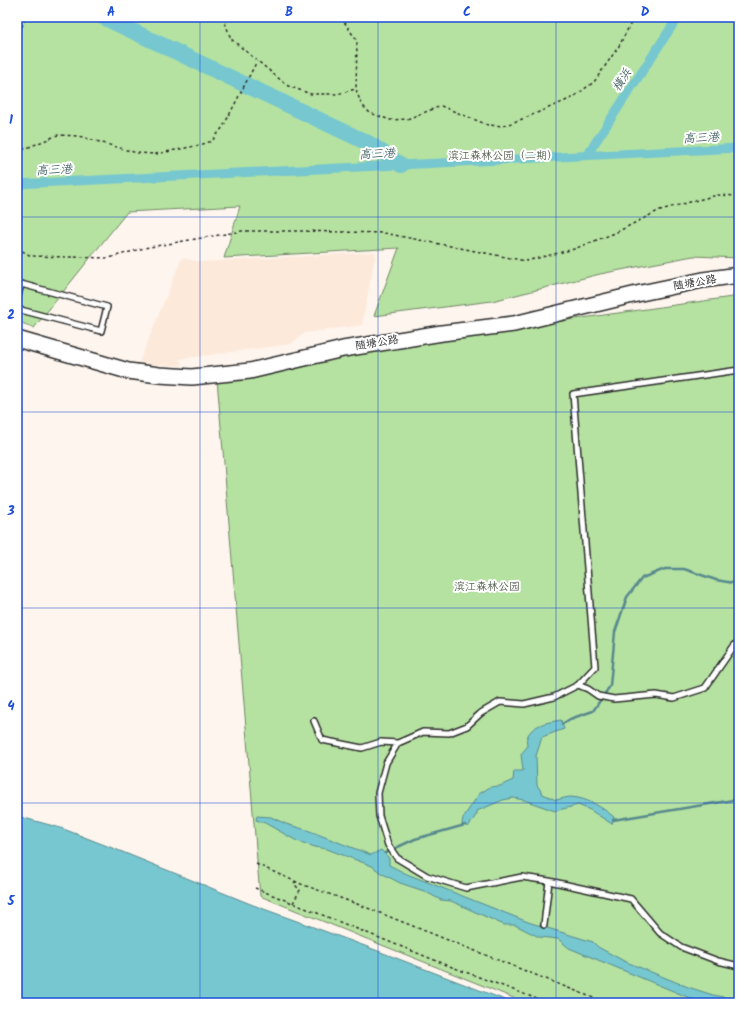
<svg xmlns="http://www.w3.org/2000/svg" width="756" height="1020" font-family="Kalam,'LXGW WenKai TC',sans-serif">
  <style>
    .built { fill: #fde9da }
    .green { fill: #b5e2a0; stroke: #708666 }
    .water { fill: #76c7d0; stroke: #58898e }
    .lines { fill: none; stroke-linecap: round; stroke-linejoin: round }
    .stream { stroke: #58898e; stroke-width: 2.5 }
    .canal { stroke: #76c7d0; stroke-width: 9 }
    .river { stroke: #76c7d0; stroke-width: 16 }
    .lane-casing { stroke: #2b2b2b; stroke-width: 8 }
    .secondary-casing { stroke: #2b2b2b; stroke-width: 18 }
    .path { stroke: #2b2b2b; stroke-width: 1.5; stroke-dasharray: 3 3; stroke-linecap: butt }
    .lane { stroke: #fff; stroke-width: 5 }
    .secondary { stroke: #fff; stroke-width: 15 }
    .grid { fill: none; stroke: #1d4ed8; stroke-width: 1; stroke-opacity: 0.55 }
    .labels { text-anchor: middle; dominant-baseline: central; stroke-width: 4; stroke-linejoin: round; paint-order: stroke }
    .park-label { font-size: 11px; fill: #4e5948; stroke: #fff }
    .street-label { font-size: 11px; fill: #2b2b2b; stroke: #fff }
    .water-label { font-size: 12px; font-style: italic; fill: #456265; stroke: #fff }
    .neatline { fill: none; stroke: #1d4ed8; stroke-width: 1.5 }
    .grid-label { font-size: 13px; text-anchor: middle; font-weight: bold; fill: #1d4ed8 }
  </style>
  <rect width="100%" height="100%" fill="#fef5ee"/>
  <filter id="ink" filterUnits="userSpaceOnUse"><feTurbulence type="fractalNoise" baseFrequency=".025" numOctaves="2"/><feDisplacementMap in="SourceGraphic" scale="8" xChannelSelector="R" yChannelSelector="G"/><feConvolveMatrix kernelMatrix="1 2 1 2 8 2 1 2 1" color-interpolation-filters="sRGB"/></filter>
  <g filter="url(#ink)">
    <!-- built -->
    <path class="built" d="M376,252L362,325L305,333L291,344L180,359L182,366L139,363L182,258L202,262Z"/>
    <!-- green -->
    <path class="green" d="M17,17H739V258L693,256L600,274L492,301L374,316L399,248L224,258L240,206L127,212L34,328L17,321Z
      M739,296V1003H526L260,896L217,379L305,357Z"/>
    <!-- water -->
    <path class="water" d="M561,720L564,729L542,737L536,756L537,785L543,794L556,800C561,799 566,797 571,797C587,798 602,807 614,817L612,824L590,810L578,805L555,811L524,800L513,798L503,800L477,811V814L468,827L462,824L463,818L479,794L490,787L500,786L513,780L514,771H523L521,754L527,747C527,744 526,740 527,737C532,724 549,722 561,720Z
      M17,816L61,828L120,851L253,905L365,946L513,1003H17Z
      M257,816L271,817L286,824L307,830L371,855L381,850L389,858V865L407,874L528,922L593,942L598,947L624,961L688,987L713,995L730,998L735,1003H702L569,948L558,939L539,937L515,925H504L451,901L441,900L424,891L400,883L381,873L372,866L327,849L315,847L297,841L265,823L256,820Z"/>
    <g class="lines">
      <!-- stream -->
      <path class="stream" d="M562,724L570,719L593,711L610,686L615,632L627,597L642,578L665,569H684L716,580L739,584
        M613,820L739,799
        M385,853L415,839L465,825"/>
      <!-- canal -->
      <path class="canal" d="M587,155L678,17
        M17,184L739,148"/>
      <!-- river -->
      <path class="river" d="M103,17L370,144L401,165"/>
      <defs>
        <path id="lane" d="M17,300L21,284L107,307L101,331L17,309
          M739,641L734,646L705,688L674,698L656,695L614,699L598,696L588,689L578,685L554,697L524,704L500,702L481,713L467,726L449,733L423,732L398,743L386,763L378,793L379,816L388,845L397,858L427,876L466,888L522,877L549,881L631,899L660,933L681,947L718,961L739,966
          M578,685L595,667L573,394L739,370
          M314,721L322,740L362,748L381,742L398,743
          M544,925L549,881"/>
        <path id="secondary" d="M17,339L128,371L159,375L192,377L250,371L343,349L442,333L514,324L641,293L703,280L739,275"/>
      </defs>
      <!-- lane casing -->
      <use href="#lane" class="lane-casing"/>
      <!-- secondary casing -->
      <use href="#secondary" class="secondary-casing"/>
      <!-- path -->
      <path class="path" d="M223,17L231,39L288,86L311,94H337L356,89
        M341,17L357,41L356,89L361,104L370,113L390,120L407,119L441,106L488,125L503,126L525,118L572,98L594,82L619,46L634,17
        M714,17L739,20
        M17,38L26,17
        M17,152L58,135L79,136L137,153L156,154L200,145L212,141L223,127L257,61
        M17,248L31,256L109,258L144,248L242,231H301L384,233L526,261L574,249L615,233L660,210L717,195L739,196
        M256,864L301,884L360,905L606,1003
        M255,888L452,967L548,1003
        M293,903L300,890L294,884L295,881"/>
      <!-- lane -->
      <use href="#lane" class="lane"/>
      <!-- secondary -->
      <use href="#secondary" class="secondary"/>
    </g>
  </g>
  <!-- grid -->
  <path class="grid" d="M200,17V1003M378,17V1003M556,17V1003M17,217H739M17,412H739M17,608H739M17,803H739"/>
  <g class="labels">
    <!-- park labels -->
    <g class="park-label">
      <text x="503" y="156">滨江森林公园（二期）</text>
      <text x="487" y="587">滨江森林公园</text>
    </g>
    <!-- street labels -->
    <g class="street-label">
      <text transform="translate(695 283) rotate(-10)">随塘公路</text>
      <text transform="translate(377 343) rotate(-9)">随塘公路</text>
    </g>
    <!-- water labels -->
    <g class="water-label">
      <text transform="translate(622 80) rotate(-57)">横浜</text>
      <text transform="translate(701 138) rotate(-3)">高三港</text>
      <text transform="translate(377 154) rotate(-3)">高三港</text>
      <text transform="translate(54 170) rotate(-3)">高三港</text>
    </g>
  </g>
  <!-- margin -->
  <rect width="756" height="1020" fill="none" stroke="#fff" stroke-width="44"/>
  <rect x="22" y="22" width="712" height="976" class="neatline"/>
  <g class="grid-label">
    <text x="111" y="16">A</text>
    <text x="289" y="16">B</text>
    <text x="467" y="16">C</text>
    <text x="645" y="16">D</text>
    <text x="11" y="124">1</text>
    <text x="11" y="319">2</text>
    <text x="11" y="515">3</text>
    <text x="11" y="710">4</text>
    <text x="11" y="905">5</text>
  </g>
</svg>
